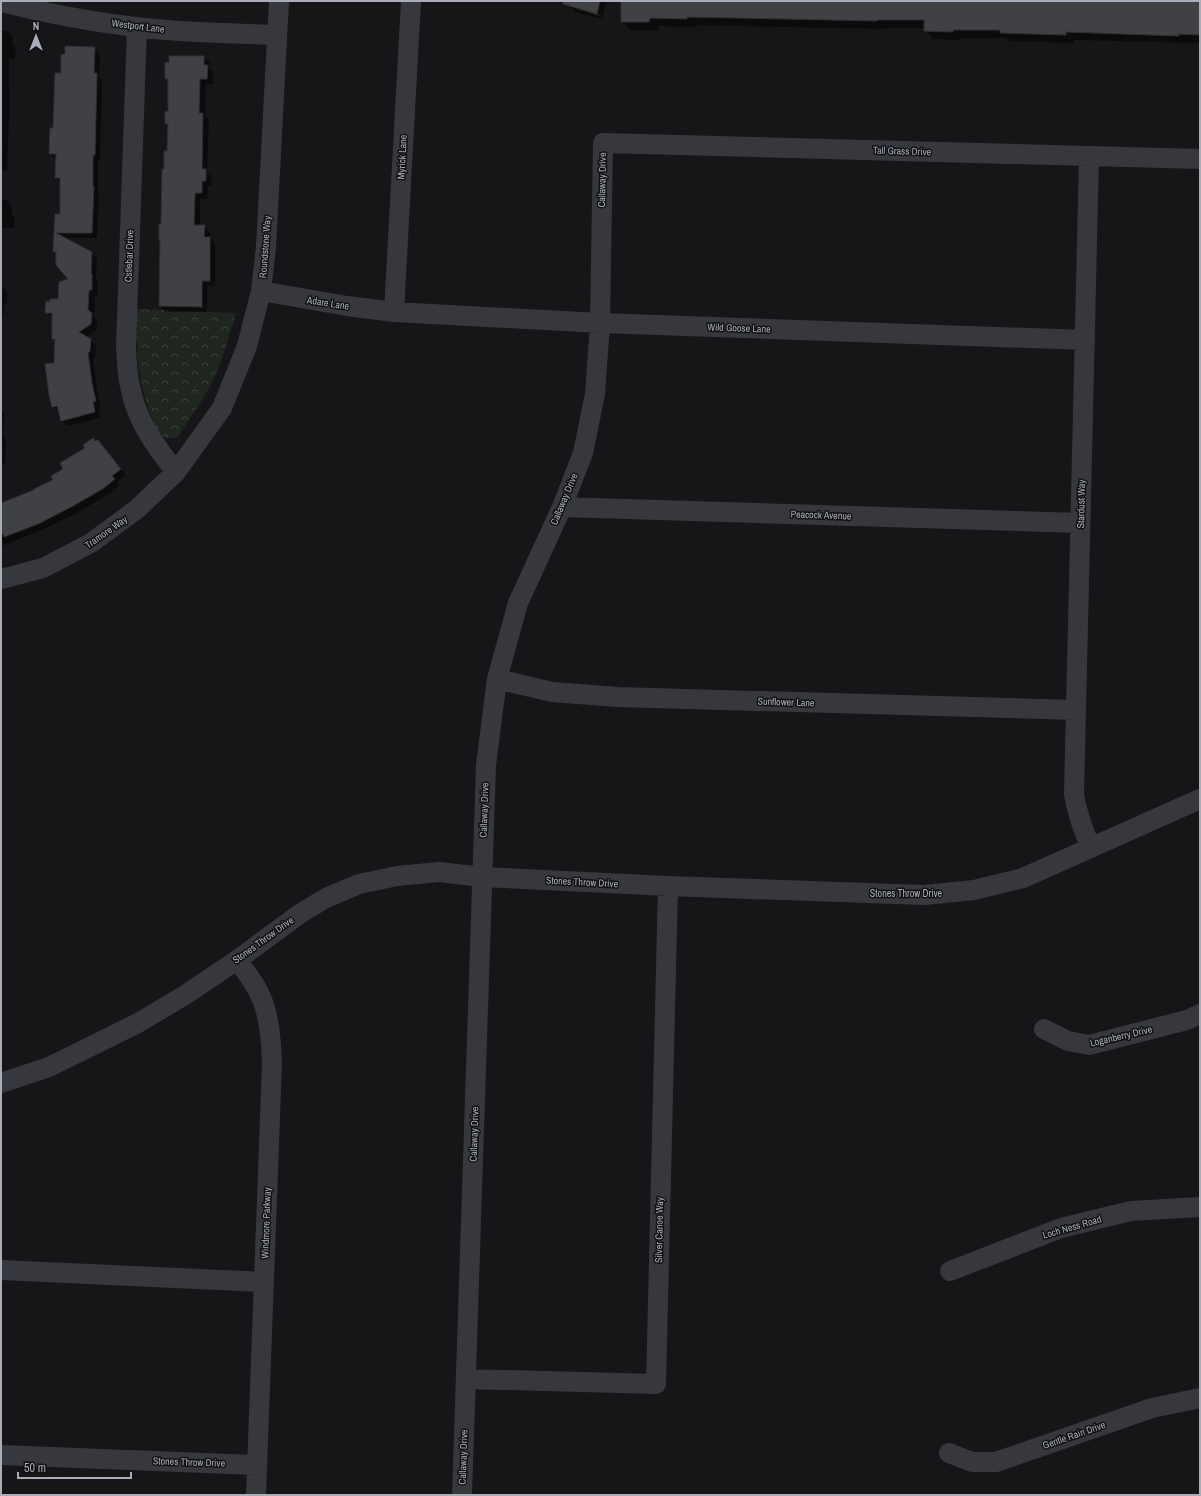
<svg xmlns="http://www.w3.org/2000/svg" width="1201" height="1496" font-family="'Archivo Narrow',sans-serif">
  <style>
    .park { fill: url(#park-crowns) }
    .shadow { fill: #0007; fill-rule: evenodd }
    .building { fill: #404145; stroke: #303034 }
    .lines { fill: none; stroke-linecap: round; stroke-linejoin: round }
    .minor { stroke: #37383d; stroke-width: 20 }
    .labels { text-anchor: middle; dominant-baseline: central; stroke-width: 3; stroke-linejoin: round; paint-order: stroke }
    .street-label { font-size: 10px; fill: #a8adb8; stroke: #111113 }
  </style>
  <defs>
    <pattern id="park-crowns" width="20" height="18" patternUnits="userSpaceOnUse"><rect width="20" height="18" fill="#1e261f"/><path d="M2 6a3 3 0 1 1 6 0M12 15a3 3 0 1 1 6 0" fill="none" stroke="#3c433d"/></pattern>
  </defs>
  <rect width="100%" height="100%" fill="#161618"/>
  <!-- park -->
  <path class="park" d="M137,309L236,313C230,333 224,354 216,374C206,397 191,416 178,437C172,439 165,439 160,435C156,431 153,421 151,415C137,379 136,347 137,309Z"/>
  <!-- shadow -->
  <path class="shadow" d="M572,1H607L602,19L576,12L570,6ZM576,7L602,15L601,17L576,9Z
    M622,1H1200V43L1074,40V43L1009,41L1007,38H961V40L933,39L925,31V28H885V29L695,25V27L658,26V31L630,30L622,21Z
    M1,31H7L13,37L12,45L16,48L15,59H9V91L10,93L7,171H2L1,199L6,200L12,205V216L15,218L14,228H1Z
    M94,48L100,53L99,77L102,80L100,160H98V192L99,194L97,238H64L91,252L97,258L96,279L98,280L97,296H95L94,316L97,320V330L86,337L96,345L95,357L93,359L97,390L101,407L98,408L100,418L68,426L62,421L60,412L53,407L56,341L53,338V318L46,312L51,303L59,300L69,280L57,254L54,251L55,215H61V183L56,178L57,160L50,153L62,74Z
    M204,57L210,63V68L213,72V84H206L205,116L209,120L207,173L211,176V186H208L207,199L200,198V226H204L210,232V238L215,243V286H207V312H166L160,306L161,242L160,240L165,170L168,152L169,128L166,124L169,113V82L166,78L170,64Z
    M1,286L7,292V304H4L3,317H1Z
    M1,410L4,413L3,436L6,439L5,464H1Z
    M103,447L126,475L117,482L120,485L110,493L79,512L44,529L1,546V504L36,491L54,480L64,469Z"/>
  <!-- building -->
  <path class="building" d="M563,1H600L597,14L563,4Z
    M621,1H1200V35L1179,34V36L1066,32V35L1000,33V30H953V32L924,31V20H877V21L687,17V19L650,18L649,22H621Z
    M65,46L95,47L94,73H97L95,155H93V187H94L92,233H56L92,252L91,274H92V290H89L88,310L92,313L91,324L79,332L91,339L90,351L88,353L92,383L96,401L93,402L95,412L61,421L57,406L52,407L49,395L45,364L54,363L55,339H52V313H45L46,301L50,302V299H58L59,282L68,279L56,265V252H53L55,214H60V178H55L56,154H49L50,128H53L55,73H61V55L65,54Z
    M169,56H204V65H208L207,79H200L199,113H203L202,169H206V181H202V193H195L194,225H205L204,237H210V281H202V307L159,306L160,240H159V224H161L162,169H164V151H167L168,124H165V111L168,112V79H165V62L169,63Z
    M93,438L95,441L98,440L121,469L112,476L115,479L104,488L73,506L38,524L4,537L1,530V503L34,490V489L53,480L51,476L63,469L60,463L85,448L83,445Z"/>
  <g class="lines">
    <!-- minor -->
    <path class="minor" d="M1,2C45,13 91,22 136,27C183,33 230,33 277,35
      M137,27L126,347C127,360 127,374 130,386C136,420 155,446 176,472
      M1089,157L1074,794C1077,814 1083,830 1091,848
      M261,291L347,306L394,312L600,323L1085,340
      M394,312L411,1
      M562,507L1080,523
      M1,579L43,568L91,543L137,509L176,472L222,408L247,346L261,291L266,247L279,1
      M497,679L552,692L618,697L1076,710
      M237,960C247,973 257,986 263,1002C270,1021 271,1043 272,1063L256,1495
      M1044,1029L1068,1041L1089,1045L1187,1020L1200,1014
      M1,1083L49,1067L138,1023L185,995L237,960L301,913L326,898L359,884L397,876L439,872L482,877L668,886L924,895L974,890L1023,878L1200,799
      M1,1270L264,1282
      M950,1271L1061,1228L1131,1211L1200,1207
      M466,1379L656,1384L668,886
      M949,1453L972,1462H996L1152,1408L1200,1398
      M1,1455L257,1465
      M462,1495L486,765L497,679L518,603L562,507L583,453L595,394L600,323L603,143L1200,159"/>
  </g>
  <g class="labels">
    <!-- street labels -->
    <g class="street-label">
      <text transform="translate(138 26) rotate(7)">Westport Lane</text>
      <text transform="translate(902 151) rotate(2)">Tall Grass Drive</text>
      <text transform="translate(402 157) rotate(-87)">Myrick Lane</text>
      <text transform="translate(602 180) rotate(-89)">Callaway Drive</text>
      <text transform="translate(265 247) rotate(-86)">Roundstone Way</text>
      <text transform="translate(129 256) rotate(-88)">Cstlebar Drive</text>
      <text transform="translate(328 303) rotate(9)">Adare Lane</text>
      <text transform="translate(739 328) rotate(2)">Wild Goose Lane</text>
      <text transform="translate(564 499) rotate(-67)">Callaway Drive</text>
      <text transform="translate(1081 504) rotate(-89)">Stardust Way</text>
      <text transform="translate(821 515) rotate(2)">Peacock Avenue</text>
      <text transform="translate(106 532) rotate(-35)">Tramore Way</text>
      <text transform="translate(786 702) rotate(2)">Sunflower Lane</text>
      <text transform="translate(484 810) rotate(-88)">Callaway Drive</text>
      <text transform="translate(582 882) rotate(3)">Stones Throw Drive</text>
      <text x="906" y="893">Stones Throw Drive</text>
      <text transform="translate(263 940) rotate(-36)">Stones Throw Drive</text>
      <text transform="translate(1121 1036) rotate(-13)">Loganberry Drive</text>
      <text transform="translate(474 1134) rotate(-88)">Callaway Drive</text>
      <text transform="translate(266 1223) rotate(-88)">Windmore Parkway</text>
      <text transform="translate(1072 1227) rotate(-16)">Loch Ness Road</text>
      <text transform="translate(659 1230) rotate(-89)">Silver Canoe Way</text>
      <text transform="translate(1074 1435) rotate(-19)">Gentle Rain Drive</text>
      <text transform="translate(463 1457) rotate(-88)">Callaway Drive</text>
      <text transform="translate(189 1462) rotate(2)">Stones Throw Drive</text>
    </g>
  </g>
  <!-- border -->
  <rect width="1201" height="1496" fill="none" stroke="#a8adb8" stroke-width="4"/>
  <!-- north arrow -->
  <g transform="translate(36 36)" stroke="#111113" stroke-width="3" paint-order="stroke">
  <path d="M0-3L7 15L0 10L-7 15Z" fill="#a8adb8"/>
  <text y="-6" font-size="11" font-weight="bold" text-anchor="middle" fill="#a8adb8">N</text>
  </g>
  <!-- scale -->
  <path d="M18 1472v6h113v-6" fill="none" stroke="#a8adb8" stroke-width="2"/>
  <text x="24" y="1472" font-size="12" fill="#a8adb8" stroke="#111113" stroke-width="3" paint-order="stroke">50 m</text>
</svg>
